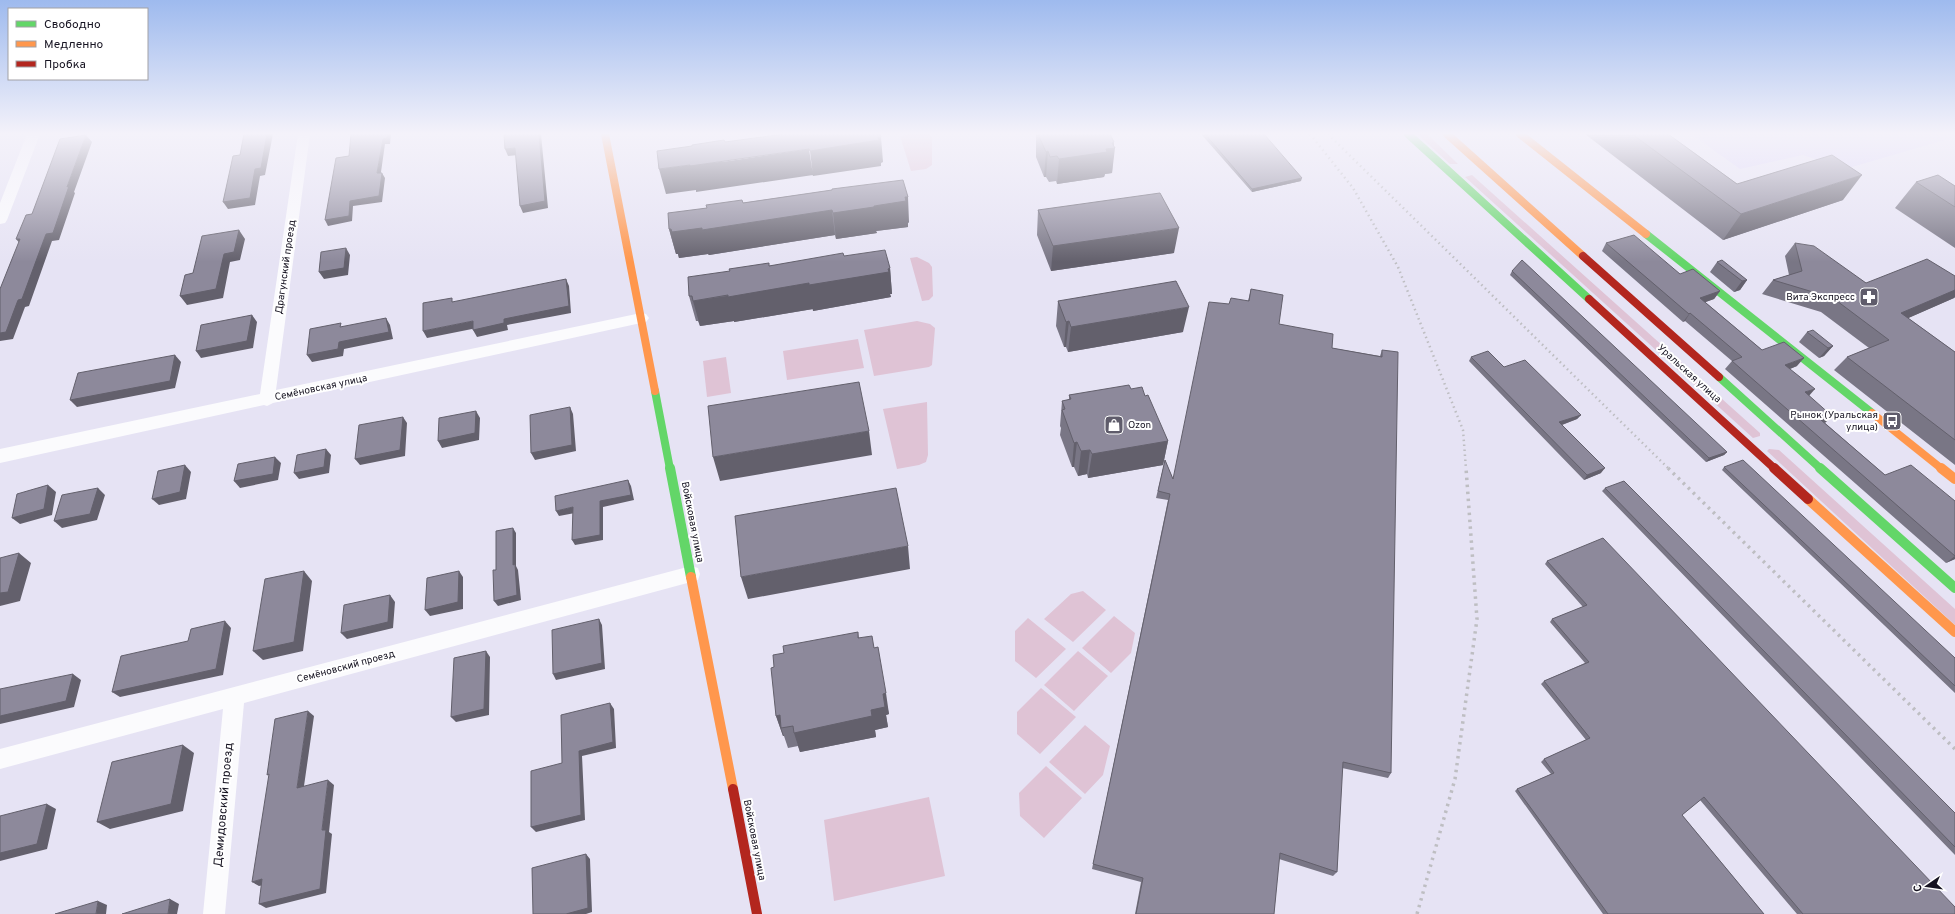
<svg xmlns="http://www.w3.org/2000/svg" width="1955" height="914" font-family="Overpass,sans-serif">
  <style>
    .built { fill: #ddd6f8 }
    .green { fill: #dfc3d5 }
    .lines { fill: none; stroke-linecap: round; stroke-linejoin: round }
    .street { fill: #fbfbfd; fill-rule: evenodd }
    .fast-far1 { stroke: #63d668; stroke-width: 8 }
    .fast { stroke: #63d668; stroke-width: 10 }
    .slow-far1 { stroke: #ff974d; stroke-width: 8 }
    .slow { stroke: #ff974d; stroke-width: 10 }
    .jam-far1 { stroke: #b3261e; stroke-width: 8 }
    .jam { stroke: #b3261e; stroke-width: 10 }
    .rail-far1 { stroke: #bebec2; stroke-width: 2.5; stroke-dasharray: 1.5 3.5; stroke-linecap: butt }
    .rail { stroke: #bebec2; stroke-width: 3.5; stroke-dasharray: 2.5 4.5; stroke-linecap: butt }
    .wall { fill: #797685 }
    .shaded-wall { fill: #63606c }
    .building { fill: #8d899b; stroke: #63606c }
    .labels { text-anchor: middle; dominant-baseline: central; stroke-width: 4; stroke-linejoin: round; paint-order: stroke }
    .street-label { font-size: 10px; fill: #161321; stroke: #fff }
    .poi-label { font-size: 10px; fill: #161321; stroke: #fff; text-anchor: end }
    .near-street-label { font-size: 12px; fill: #161321; stroke: #fff }
  </style>
  <rect width="100%" height="100%" fill="#e6e3f4"/>
  <!-- built -->
  <path class="built" d="M1691,134H1955V137L1845,169L1803,155L1740,169Z"/>
  <!-- green -->
  <path class="green" d="M913,134H929L932,137V165L926,169L911,171L900,136Z
    M1417,134H1427L1458,164H1450Z
    M1472,175L1760,433V436L1753,438L1465,177Z
    M917,257L929,263L932,267L933,296L929,300L922,301L910,258Z
    M917,321L930,324L935,328L932,365L929,367L874,376L864,330Z
    M858,339L864,368L787,380L783,351Z
    M726,357L731,393L707,397L703,361Z
    M927,402L928,455L926,462L919,465L897,469L883,409Z
    M1769,449L1779,450L1955,609V625L1767,451Z
    M1083,591L1106,610L1073,642L1044,619L1071,594Z
    M1114,616L1135,633L1131,653L1111,673L1082,648Z
    M1028,618L1066,649L1036,678L1015,661V631Z
    M1078,651L1108,676L1074,711L1044,685Z
    M1041,688L1076,717L1040,754L1017,734V712Z
    M1085,725L1110,746L1103,775L1085,794L1049,762Z
    M1046,766L1082,798L1044,838L1020,816L1019,793Z
    M929,797L945,876L834,901L824,820Z"/>
  <g class="lines">
    <!-- street -->
    <path class="street" d="M27,134H40L7,220L5,223L0,224V203Z
      M298,134H310L276,390L641,313L646,314L649,318L646,322L641,323L273,403L267,406L264,405L0,463V449L260,394Z
      M691,566L698,568L700,574L698,580L691,582L244,703L225,914H203L223,709L0,769V749Z"/>
    <!-- fast-far1 -->
    <path class="fast-far1" d="M1408,134L1589,299
      M1646,234L1872,413
      M1719,377L1821,469
      M655,391L670,469"/>
    <!-- fast -->
    <path class="fast" d="M670,468L691,577
      M1820,468L1955,588"/>
    <!-- slow-far1 -->
    <path class="slow-far1" d="M605,134L655,391
      M1447,134L1583,256
      M1520,134L1646,234
      M1872,413L1942,469"/>
    <!-- slow -->
    <path class="slow" d="M1941,468L1955,479
      M1808,499L1955,632
      M691,577L733,789"/>
    <!-- jam-far1 -->
    <path class="jam-far1" d="M1583,256L1719,377
      M1589,299L1775,469"/>
    <!-- jam -->
    <path class="jam" d="M1774,468L1808,499
      M733,789L757,914"/>
    <!-- rail-far1 -->
    <path class="rail-far1" d="M1310,134L1353,188L1398,267L1463,430L1466,469
      M1328,134L1669,469"/>
    <!-- rail -->
    <path class="rail" d="M1668,468L1955,749
      M1417,914L1455,779L1477,619L1466,468"/>
  </g>
  <!-- wall -->
  <path class="wall" d="M1036,134H1110L1114,146L1112,173L1105,174L1104,177L1057,184L1056,181L1049,182L1046,177H1044L1036,157Z
    M1201,134H1264L1301,181L1252,192Z
    M1585,134H1668L1737,184L1843,200L1723,240Z
    M1916,182L1955,186V248L1895,208Z
    M832,190L909,222L908,223V227L876,231L877,233L836,239L835,235L709,255L708,254L679,258L678,254H676L669,229L707,208Z
    M1038,210L1174,253L1051,271L1037,235Z
    M1606,243L1720,291L1714,299L1705,302L1762,350L1797,366L1790,369L1809,395L1825,423L1885,475L1955,501V559L1946,563L1725,369L1732,361L1685,321L1683,322L1602,251Z
    M1795,243L1866,283L1955,276V297L1954,298L1908,318L1955,352V465L1834,370L1847,357L1869,348L1821,312L1762,294L1773,280L1789,275L1785,256Z
    M844,256L890,268L892,294H890L891,297L813,311V309L734,322V321L700,326L698,321H696L689,296L769,266Z
    M1717,262L1747,280L1740,290L1734,292L1710,272Z
    M1512,271L1727,452L1724,455L1706,462L1510,275Z
    M1251,289L1279,324L1332,348L1380,356L1382,350L1391,773L1388,778L1342,768L1337,872L1333,876L1279,859L1274,914H1135L1141,882L1092,869L1168,500L1156,498L1165,460L1173,479L1248,301Z
    M1058,301L1183,332L1068,352L1066,347H1064L1056,326Z
    M1807,332L1833,346L1824,356L1819,358L1799,342Z
    M1471,357L1504,367L1581,415L1577,419L1562,425L1601,473L1584,480L1469,361Z
    M1131,389L1145,396L1168,441L1163,465L1088,478L1087,474L1078,476L1074,467H1072L1060,435L1061,428L1060,426L1062,401L1069,400V395Z
    M1724,467L1955,658V693L1722,470Z
    M1605,488L1955,813V855L1602,491Z
    M1547,561L1955,914H1797L1700,800L1682,815L1764,914H1603L1515,791L1517,789L1551,774L1541,762L1544,759L1586,740L1541,684L1544,681L1585,663L1550,622L1552,619L1583,607L1545,564Z
    M858,632L859,638L874,648L889,714L886,715L888,727L875,730L876,737L800,752L798,746L788,748L784,736H783L776,716L774,667L784,653Z"/>
  <!-- shaded-wall -->
  <path class="shaded-wall" d="M267,134H273L265,175L260,176L255,205L228,209L223,202L255,169Z
    M388,134H391L390,144H385L380,179L377,173L383,139Z
    M539,134H541L548,208L523,213L520,206Z
    M86,135L92,142L74,192L75,193L59,240L52,241L29,306L25,307L13,339L0,341V333L18,300L46,234L67,187Z
    M881,137L883,162L881,163V166L813,176L810,151Z
    M1114,142V148H1115L1112,173L1105,174L1104,177L1057,184L1059,159L1106,149L1112,143Z
    M515,148L518,155L508,156L505,149Z
    M809,149L813,175L696,192V190L666,194L659,169L690,165L729,161Z
    M1048,151L1046,177H1044L1046,152Z
    M382,173L385,178L382,202L353,206L352,221L328,226L325,220L350,201Z
    M1862,175L1843,200L1723,240L1741,214Z
    M1302,178L1301,181L1252,192V189Z
    M905,197H908L909,222L908,223V227L876,231L877,233L836,239L833,213L874,206Z
    M832,210L835,235L709,255L708,254L679,258L678,254H676L669,229L702,228L747,223Z
    M1179,228L1174,253L1051,271L1053,246Z
    M239,230L245,239L240,260L230,262L223,298L187,305L180,296L224,254Z
    M16,239H20L22,246Z
    M346,248L350,255L348,275L324,279L319,272Z
    M890,268L892,294H890L891,297L813,311L809,285Z
    M566,279L569,286L571,313L507,325L508,330L477,337L473,330L504,319Z
    M1747,280L1740,290L1734,292L1742,281Z
    M809,283L813,309L734,322V321L700,326L693,301L774,289Z
    M1955,290V297L1954,298L1888,327L1901,313Z
    M1720,291L1714,299L1695,306L1700,298Z
    M1189,307L1183,332L1068,352L1071,327Z
    M1690,313L1685,321L1683,322L1689,314Z
    M252,315L257,322L253,348L201,358L196,351Z
    M386,318L390,325L393,339L344,349L343,356L312,362L307,355L339,342Z
    M473,321L477,328L427,338L423,331Z
    M1069,321L1066,347H1064L1066,322Z
    M1833,346L1824,356L1819,358L1828,348Z
    M175,355L181,362L175,388L77,407L70,400Z
    M1804,358L1797,366L1779,373L1785,365Z
    M1815,389L1808,397L1805,392Z
    M570,407L573,414L576,451L535,460L531,453Z
    M476,411L480,418L479,440L442,448L438,441Z
    M1581,415L1577,419L1556,427L1559,422Z
    M1832,416L1825,423L1821,420Z
    M403,417L407,423L405,456L360,465L355,459Z
    M869,431L872,455L720,481L713,457Z
    M1168,441L1163,465L1088,478L1092,454Z
    M1077,442L1074,467H1072L1074,443Z
    M326,449L331,455L329,473L299,479L294,473Z
    M1090,450L1087,474L1078,476L1081,451Z
    M1727,452L1724,455L1706,462L1709,458Z
    M275,457L281,463L278,480L240,488L234,481Z
    M185,465L191,472L186,499L159,505L152,499Z
    M1605,468L1601,473L1584,480L1587,475Z
    M628,480L631,486L634,500L603,507V540L575,545L572,540L600,501Z
    M48,485L56,492L52,515L20,524L12,518Z
    M98,488L105,495L97,520L62,528L54,521Z
    M573,507L575,513L559,516L556,511Z
    M513,528L516,533V566L518,570L521,600L498,606L494,601L513,565Z
    M908,546L910,569L748,599L741,577Z
    M19,553L31,563L20,601L0,606V593Z
    M1955,556V559L1946,563Z
    M304,571L312,581L303,651L263,660L253,651Z
    M459,571L463,577V609L430,616L425,610Z
    M390,595L395,602L393,628L347,639L341,633Z
    M599,619L602,625L605,669L556,680L553,674Z
    M225,621L231,628L223,675L120,697L112,692Z
    M486,651L490,657L489,715L456,722L451,717Z
    M73,674L81,680L74,707L0,724V716Z
    M886,693L889,714L886,715L888,727L875,730L876,737L800,752L794,733L871,710L883,694Z
    M610,703L614,709L616,748L582,756L585,820L536,832L531,827L579,751Z
    M308,711L314,716L303,793L297,788Z
    M780,715L781,728L784,736H783L776,716Z
    M183,745L194,753L183,811L110,829L97,822Z
    M328,780L334,785L329,832L332,834L326,893L266,908L259,904L322,830Z
    M47,804L56,809L47,849L0,861V853Z
    M586,854L590,859L592,912L586,914H566Z
    M262,879L269,884L259,886L252,882Z
    M170,899L179,904L177,914H168Z
    M98,901L107,905L106,914H96Z"/>
  <!-- building -->
  <path class="building" d="M244,134H267L261,168L255,169L250,198L223,202L233,156L240,155Z
    M351,134H388L387,138L383,139L377,173H382L379,196L350,201L349,216L325,220L336,158L349,156Z
    M504,134H539L545,201L520,206L515,148L505,149Z
    M784,134H880L881,137H878L879,140L810,151L809,149L690,166V165L659,169L657,151L692,146V145L724,140L725,142Z
    M1038,134H1110L1114,142L1112,143L1115,148L1106,149L1107,152L1059,159L1057,156L1050,157L1048,151L1046,152Z
    M1205,134H1264L1302,178L1252,189Z
    M1632,134H1668L1737,184L1832,155L1862,175L1741,214Z
    M86,135L67,187L69,186L53,233L46,234L22,299L18,300L6,332L0,333V289L20,239H16L26,215L32,214L60,139Z
    M1938,175L1955,186V207L1916,182Z
    M903,180L908,197H905L906,201L874,206V207L833,213L832,210L702,230V228L672,232L671,229H669L668,213L707,208L706,205L742,200L743,203L832,190V189Z
    M1160,193L1179,228L1053,246L1038,210Z
    M239,230L234,252L224,254L216,289L180,296L185,275L193,273L202,236Z
    M1634,235L1680,274L1693,269L1720,291L1700,298L1762,350L1784,342L1804,358L1785,365L1815,389L1805,392L1832,416L1821,420L1885,475L1911,465L1955,501V556L1732,361L1742,357L1690,313L1689,314L1606,243Z
    M1795,243L1814,246L1866,283L1927,259L1955,276V290L1901,313L1955,352V440L1847,357L1889,340L1833,298L1773,280L1802,271Z
    M346,248L344,268L319,272L321,252Z
    M885,250L890,268L888,269L889,272L809,285V283L728,297V295L693,301L692,296H689L688,277L730,271L729,269L769,263V266L843,253L844,256Z
    M1522,260L1727,452L1709,458L1512,271Z
    M1722,260L1747,280L1742,281L1717,262Z
    M566,279L569,306L504,319V323L473,330V321L423,331V303L452,298V302Z
    M1176,281L1189,307L1071,327L1069,321L1066,322L1058,301Z
    M1251,289L1283,295L1279,324L1333,334L1332,348L1382,357V350L1398,352L1391,773L1343,762L1337,872L1280,853L1274,914H1136L1143,878L1093,864L1170,494L1158,491L1165,460L1173,479L1209,302L1229,304L1231,298L1249,301Z
    M252,315L247,341L196,351L201,325Z
    M386,318L389,332L339,342L338,349L307,355L310,329L341,323L340,327Z
    M1813,330L1833,346L1828,348L1807,332Z
    M1488,351L1504,367L1525,360L1581,415L1559,422L1605,468L1587,475L1471,357Z
    M175,355L170,381L70,400L78,373Z
    M859,382L869,431L713,457L708,406Z
    M1129,385L1131,389L1142,387L1145,396L1148,395L1168,441L1092,454L1090,450L1081,451L1077,442L1074,443L1062,410L1065,409L1062,401L1071,399L1069,395Z
    M570,407L572,445L531,453L530,415Z
    M476,411L475,433L438,441L439,418Z
    M403,417L400,450L355,459L359,425Z
    M326,449L324,467L294,473L297,455Z
    M275,457L273,474L234,481L238,464Z
    M1743,460L1955,658V686L1724,467Z
    M185,465L180,492L152,499L158,471Z
    M628,480L631,495L600,501V535L572,540L573,507L556,511L555,496Z
    M1624,481L1955,813V847L1605,488Z
    M48,485L44,509L12,518L17,494Z
    M98,488L90,514L54,521L62,495Z
    M896,488L908,546L741,577L735,516Z
    M513,528V565L515,564L517,595L494,601L493,570H496V531Z
    M1603,538L1955,907V914H1803L1704,797L1682,815L1764,914H1608L1517,789L1554,773L1544,759L1590,738L1544,681L1589,662L1552,619L1587,605L1547,561Z
    M19,553L8,592L0,593V558Z
    M304,571L294,642L253,651L265,579Z
    M459,571L458,602L425,610L427,578Z
    M390,595L388,622L341,633L344,605Z
    M599,619L602,663L553,674L552,630Z
    M225,621L216,669L112,692L121,656L188,641L191,629Z
    M858,632V638L872,636L874,648L878,647L886,693L883,694L885,707L871,710L872,716L794,733L793,726L781,728L780,715L776,716L771,668L774,667L773,655L784,653L783,646Z
    M486,651L484,709L451,717L454,658Z
    M73,674L66,701L0,716V689Z
    M610,703L613,742L579,751L581,815L531,827V771L562,763L561,715Z
    M308,711L297,788L328,780L322,830H326L320,889L259,904L262,879L252,882L269,774L267,775L275,719Z
    M183,745L171,804L97,822L112,762Z
    M47,804L37,844L0,853V816Z
    M586,854L588,908L566,914H533L532,868Z
    M170,899L168,914H122Z
    M98,901L96,914H55Z"/>
  <!-- sky -->
  <linearGradient id="sky" x2="0" y2="1"><stop stop-color="#9ebaee"/><stop offset="0.51" stop-color="#f4f2fa"/><stop offset="1" stop-color="#f4f2fa" stop-opacity="0"/></linearGradient>
  <rect width="1955" height="262" fill="url(#sky)"/>
  <!-- icons -->
  <defs>
    <symbol id="pharmacy-square" viewBox="-11 -11 22 22"><rect x="-9" y="-9" width="18" height="18" rx="4" fill="#5f5c6b" stroke="#fff"/><path d="M-2-6h4v4h4v4h-4v4h-4v-4h-4v-4h4Z" fill="#fff"/></symbol>
    <symbol id="bus-square" viewBox="-11 -11 22 22"><rect x="-9" y="-9" width="18" height="18" rx="4" fill="#5f5c6b" stroke="#fff"/><path d="M-5-6H5V4H4V6H2V4H-2V6H-4V4H-5ZM-3.5-4V0h7V-4ZM-3.5 1.2v1.5H-2V1.2ZM2 1.2v1.5H3.5V1.2Z" fill="#fff"/></symbol>
    <symbol id="shop-square" viewBox="-11 -11 22 22"><rect x="-9" y="-9" width="18" height="18" rx="4" fill="#5f5c6b" stroke="#fff"/><path d="M-5-2.5h2.3a2.7 3.5 0 0 1 5.4 0H5L5.5 6h-11ZM-1.5-2.5h3a1.5 2.3 0 0 0-3 0Z" fill="#fff"/></symbol>
  </defs>
  <g fill-rule="evenodd">
    <use href="#pharmacy-square" x="1858" y="286" width="22" height="22"/>
    <use href="#bus-square" x="1881" y="410" width="22" height="22"/>
    <use href="#shop-square" x="1103" y="414" width="22" height="22"/>
  </g>
  <g class="labels">
    <!-- street labels -->
    <g class="street-label">
      <text transform="translate(286 267) rotate(-82)">Драгунский проезд</text>
      <text transform="translate(1689 374) rotate(42)">Уральская улица</text>
      <text transform="translate(321 388) rotate(-12)">Семёновская улица</text>
      <text transform="translate(692 522) rotate(79)">Войсковая улица</text>
      <text transform="translate(346 667) rotate(-15)">Семёновский проезд</text>
      <text transform="translate(754 840) rotate(79)">Войсковая улица</text>
    </g>
    <!-- poi labels -->
    <g class="poi-label">
      <text x="1855" y="297">Вита Экспресс</text>
      <text x="1878" y="415">Рынок (Уральская<tspan x="1878" dy="12">улица)</tspan></text>
      <text x="1128" y="425" text-anchor="start">Ozon</text>
    </g>
    <!-- near-street labels -->
    <g class="near-street-label">
      <text transform="translate(224 805) rotate(-85)">Демидовский проезд</text>
    </g>
  </g>
  <!-- legend -->
  <rect x="8" y="8" width="140" height="72" fill="#ffffff" stroke="#a2a1a6"/>
  <rect x="16" y="21" width="20" height="6" fill="#63d668" stroke="#a2a1a6"/>
  <text x="44" y="28" font-size="12" fill="#161321">Свободно</text>
  <rect x="16" y="41" width="20" height="6" fill="#ff974d" stroke="#a2a1a6"/>
  <text x="44" y="48" font-size="12" fill="#161321">Медленно</text>
  <rect x="16" y="61" width="20" height="6" fill="#b3261e" stroke="#a2a1a6"/>
  <text x="44" y="68" font-size="12" fill="#161321">Пробка</text>
  <!-- north arrow -->
  <g transform="translate(1927 886) rotate(257)" stroke="#ffffff" stroke-width="3" paint-order="stroke">
  <path d="M0-3L7 15L0 10L-7 15Z" fill="#161321"/>
  <text y="-6" font-size="11" font-weight="bold" text-anchor="middle" fill="#161321">С</text>
  </g>
</svg>
